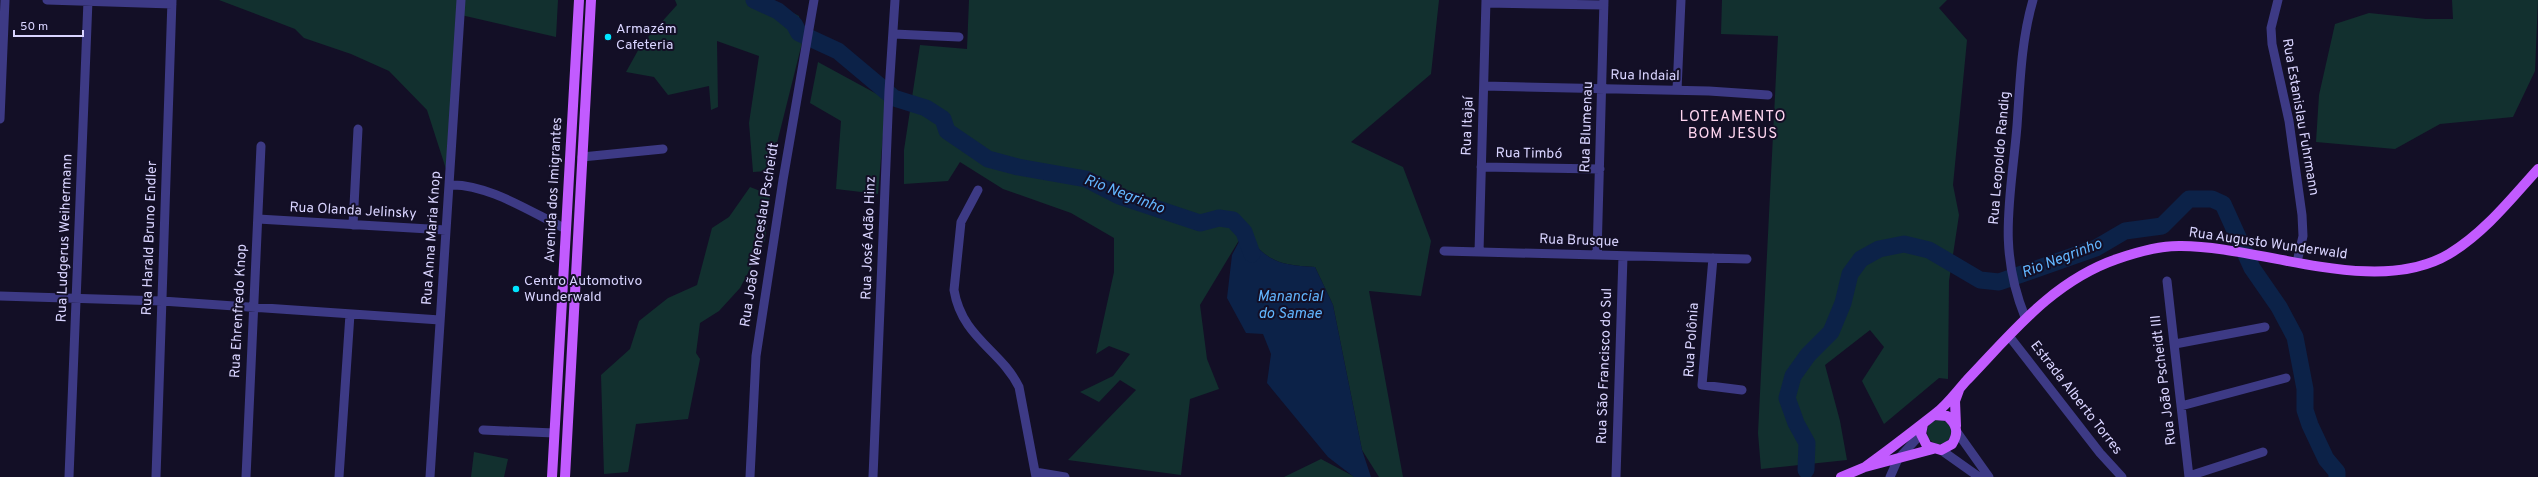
<svg xmlns="http://www.w3.org/2000/svg" width="2538" height="477" font-family="Overpass,sans-serif">
  <style>
    .green { fill: #12302f }
    .water { fill: #0c2248 }
    .lines { fill: none; stroke-linecap: round; stroke-linejoin: round }
    .river { stroke: #0c2248; stroke-width: 17 }
    .minor { stroke: #3d3a85; stroke-width: 9 }
    .major { stroke: #c25bff; stroke-width: 10 }
    .poi-dot { fill: #00e5ff; stroke: #130f26; stroke-width: 1.5 }
    .labels { text-anchor: middle; dominant-baseline: central; stroke-width: 4; stroke-linejoin: round; paint-order: stroke }
    .poi-label { font-size: 14px; fill: #d9d4ff; stroke: #130f26; text-anchor: start }
    .street-label { font-size: 14px; fill: #d9d4ff; stroke: #130f26 }
    .neighbourhood-label { font-size: 15px; letter-spacing: 1px; fill: #ffd6f0; stroke: #130f26 }
    .water-label { font-size: 15px; font-style: italic; fill: #62b6ff; stroke: #130f26 }
  </style>
  <rect width="100%" height="100%" fill="#130f26"/>
  <!-- green -->
  <path class="green" d="M219,0H558L556,37L461,15L446,169L427,110L389,71L351,54L304,38L295,29Z
    M675,0H769L799,16L802,43L770,171L753,172L749,123L759,56L717,41L718,107L711,110L709,86L668,95L654,77L626,72L641,45L677,5Z
    M969,0H1439L1431,74L1351,142L1403,167L1431,241L1421,296L1369,291L1403,477H1379L1362,450L1333,305L1315,267C1278,265 1268,262 1244,232L1200,305L1207,359L1219,389L1190,399L1181,475L1068,460L1136,390L1120,380L1099,402L1080,392L1113,376L1130,354L1109,346L1096,354L1114,272V238L1071,213L1003,189L960,162L948,181L904,184V150L920,45L967,49Z
    M1722,0H1947L1939,8L1967,40L1953,185L1959,215L1949,281L1948,379L1939,378L1884,424L1862,381L1884,347L1870,330L1825,365L1840,421L1847,460L1761,469L1758,433L1778,36L1721,34Z
    M2452,0H2538L2535,71L2513,117L2440,124L2395,149L2316,142L2319,95L2335,24L2369,13L2426,19H2453Z
    M818,62L886,99L878,194L836,189L841,121L810,103Z
    M750,187L770,195L765,241L740,288L719,311L700,323L696,353L700,359L688,419L636,424L628,472L604,474L601,375L630,349L639,321L668,298L697,285L712,228L729,217Z
    M1927 432a12 12 0 1 1 24 0a12 12 0 1 1-24 0Z
    M474,452L508,459L504,477H471Z
    M1321,459L1355,477H1284Z"/>
  <!-- water -->
  <path class="water" d="M1244,232C1268,262 1278,265 1315,267L1333,305L1362,450L1371,477H1354L1328,457L1267,383L1271,354L1263,334L1246,333L1227,298L1232,255Z"/>
  <g class="lines">
    <!-- river -->
    <path class="river" d="M754,0L778,11L794,24L799,33L838,51L894,98L926,108L943,119L947,131L988,159L1018,167L1086,179L1119,196L1200,223L1219,218L1233,220L1244,232L1252,254
      M1806,470L1807,443L1796,423L1787,398L1793,376L1808,355L1831,332L1843,303L1850,274L1861,259L1879,249L1904,244L1929,250L1980,280L1999,282L2096,248L2125,231L2162,226L2189,199H2212L2223,204L2252,268L2279,307L2295,337L2305,389V410L2310,425L2326,459L2337,472V477"/>
    <!-- minor -->
    <path class="minor" d="M47,0L172,4
      M2278,0L2271,28L2272,44L2289,121L2302,215L2303,236L2297,262
      M1486,3L1604,5
      M894,34L959,37
      M1484,86L1709,91L1768,95
      M1677,90L1681,0
      M0,119L5,0
      M582,157L663,149
      M1481,167L1600,169
      M449,185C487,183 532,213 566,229
      M978,190L961,222L954,290C962,338 1001,350 1019,387L1036,477
      M258,219L446,230
      M353,225L358,129
      M1444,251L1747,259
      M1479,252L1486,0
      M1597,255L1604,0
      M1713,258L1702,385L1742,390
      M2167,281L2189,477
      M0,296L162,301L440,320
      M2025,317C1997,248 2011,197 2017,126C2020,84 2021,41 2033,0
      M2009,336L2100,453L2122,477
      M2175,344L2265,327
      M2181,406L2286,378
      M483,430L554,433
      M1957,432L1989,477
      M1941,450L1979,477
      M1035,472L1065,477
      M2189,476L2263,452
      M69,477L88,0
      M156,477L172,0
      M246,477L261,146
      M339,477L350,314
      M430,477L461,0
      M750,477L756,356L783,180L814,0
      M873,477L889,91L895,0
      M1616,477L1623,256
      M1890,477L1898,459L1921,434"/>
    <!-- major -->
    <path class="major" d="M1923,424L1921,434L1927,446L1941,450L1952,444C1959,433 1957,424 1947,416L1934,415
      M1956,426L1955,401L1959,390
      M1865,467C1889,450 1912,432 1935,414C1947,405 1957,391 1967,380C2013,332 2053,281 2117,259C2137,252 2158,246 2179,246C2260,245 2375,298 2449,254C2484,233 2511,199 2538,169
      M552,477L579,0
      M565,477L591,0
      M1841,477L1865,467L1933,449"/>
  </g>
  <!-- markers -->
  <g class="poi-dot">
    <circle cx="608" cy="37" r="4"/>
    <circle cx="516" cy="289" r="4"/>
  </g>
  <g class="labels">
    <!-- poi labels -->
    <g class="poi-label">
      <text x="616" y="29">Armazém<tspan x="616" dy="16">Cafeteria</tspan></text>
      <text x="524" y="281">Centro Automotivo<tspan x="524" dy="16">Wunderwald</tspan></text>
    </g>
    <!-- street labels -->
    <g class="street-label">
      <text transform="translate(1645 76) rotate(1)">Rua Indaial</text>
      <text transform="translate(2300 117) rotate(80)">Rua Estanislau Fuhrmann</text>
      <text transform="translate(1468 126) rotate(-88)">Rua Itajaí</text>
      <text transform="translate(1587 127) rotate(-88)">Rua Blumenau</text>
      <text transform="translate(1529 154) rotate(1)">Rua Timbó</text>
      <text transform="translate(2000 158) rotate(-85)">Rua Leopoldo Randig</text>
      <text transform="translate(554 190) rotate(-87)">Avenida dos Imigrantes</text>
      <text transform="translate(353 211) rotate(3)">Rua Olanda Jelinsky</text>
      <text transform="translate(760 235) rotate(-81)">Rua João Wenceslau Pscheidt</text>
      <text transform="translate(65 238) rotate(-88)">Rua Ludgerus Weihermann</text>
      <text transform="translate(150 238) rotate(-88)">Rua Harald Bruno Endler</text>
      <text transform="translate(432 238) rotate(-86)">Rua Anna Maria Knop</text>
      <text transform="translate(869 238) rotate(-88)">Rua José Adão Hinz</text>
      <text transform="translate(1579 241) rotate(2)">Rua Brusque</text>
      <text transform="translate(2268 244) rotate(8)">Rua Augusto Wunderwald</text>
      <text transform="translate(239 311) rotate(-87)">Rua Ehrenfredo Knop</text>
      <text transform="translate(1692 340) rotate(-86)">Rua Polônia</text>
      <text transform="translate(1605 366) rotate(-88)">Rua São Francisco do Sul</text>
      <text transform="translate(2164 380) rotate(-97)">Rua João Pscheidt III</text>
      <text transform="translate(2076 398) rotate(52)">Estrada Alberto Torres</text>
    </g>
    <!-- neighbourhood labels -->
    <g class="neighbourhood-label">
      <text x="1733" y="117">LOTEAMENTO<tspan x="1733" dy="17">BOM JESUS</tspan></text>
    </g>
    <!-- water labels -->
    <g class="water-label">
      <text transform="translate(1124 195) rotate(21)">Rio Negrinho</text>
      <text transform="translate(2062 259) rotate(-21)">Rio Negrinho</text>
      <text x="1290" y="297">Manancial<tspan x="1290" dy="17">do Samae</tspan></text>
    </g>
  </g>
  <!-- scale -->
  <path d="M14 30v6h69v-6" fill="none" stroke="#d9d4ff" stroke-width="2"/>
  <text x="20" y="30" font-size="12" fill="#d9d4ff" stroke="#130f26" stroke-width="3" paint-order="stroke">50 m</text>
</svg>
